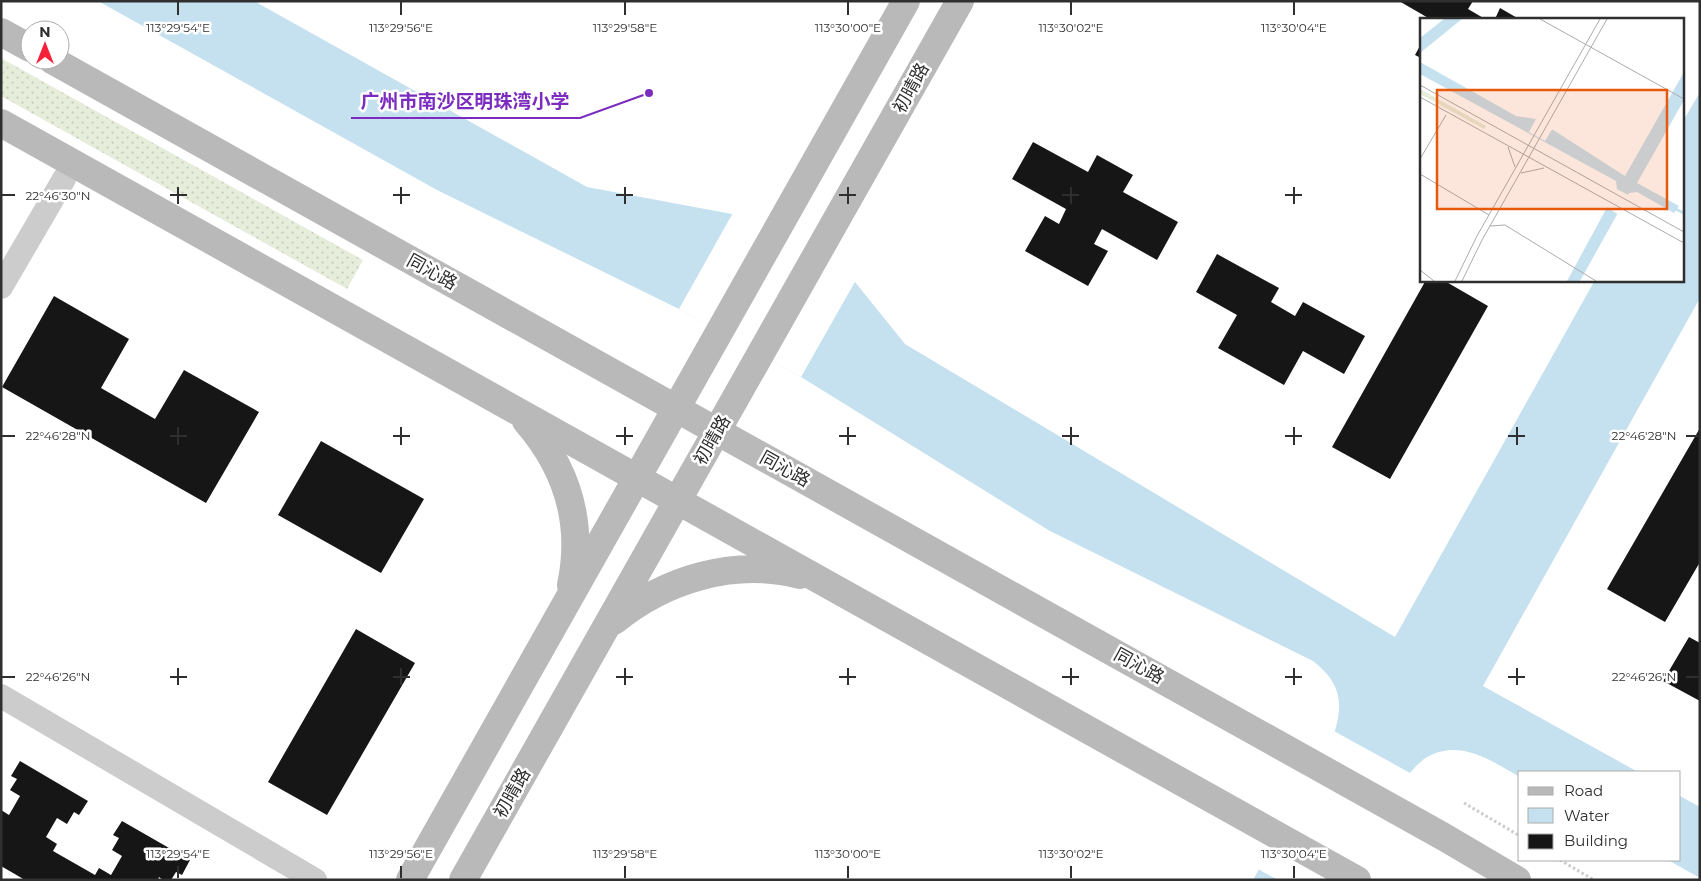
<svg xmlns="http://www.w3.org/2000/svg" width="1701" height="881" font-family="Montserrat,'Noto Sans SC',sans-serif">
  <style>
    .grass { fill: url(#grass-dots) }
    .water { fill: #c5e1ef }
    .pier { fill: #fff }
    .building { fill: #161616 }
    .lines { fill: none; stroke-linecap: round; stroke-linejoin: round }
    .path { stroke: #ccc; stroke-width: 3; stroke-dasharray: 2.5 2.5; stroke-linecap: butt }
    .minor { stroke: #ccc; stroke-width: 24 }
    .secondary { stroke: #b9b9b9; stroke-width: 28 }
    .ticks { fill: none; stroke: #2f2f2f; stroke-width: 2 }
    .labels { text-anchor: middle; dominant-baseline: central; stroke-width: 5; stroke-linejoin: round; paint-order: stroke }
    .street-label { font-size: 18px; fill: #2f2f2f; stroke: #fff }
    .inset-river { fill: none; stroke: #c5e1ef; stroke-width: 2.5 }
    .inset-road { fill: none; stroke: #acacac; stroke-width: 1 }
    .view { fill: #e8590c; fill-opacity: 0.15; stroke: #e8590c; stroke-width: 2.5 }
    .inset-edge { fill: none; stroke: #2f2f2f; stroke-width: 2.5 }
    .ticks-label { font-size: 12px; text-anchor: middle; fill: #2f2f2f; stroke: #fff; stroke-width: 5; stroke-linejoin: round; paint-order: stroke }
    .leader { fill: none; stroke: #7b2cbf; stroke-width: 2 }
    .callout-dot { fill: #7b2cbf; stroke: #fff; stroke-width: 2 }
    .callout-label { font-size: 19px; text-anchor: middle; font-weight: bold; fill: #7b2cbf; stroke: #fff; stroke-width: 5; stroke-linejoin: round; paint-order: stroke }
  </style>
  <defs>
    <pattern id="grass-dots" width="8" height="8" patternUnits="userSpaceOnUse" patternTransform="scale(1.25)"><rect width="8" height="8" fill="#e6eddb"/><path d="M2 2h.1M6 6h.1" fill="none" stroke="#c6ccbc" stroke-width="1.8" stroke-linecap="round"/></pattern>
  </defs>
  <rect width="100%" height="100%" fill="#fff"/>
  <!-- grass -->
  <path class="grass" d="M1,58L363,260L347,289L1,96Z"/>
  <!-- water -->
  <path class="water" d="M98,1H254L587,187L732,214L855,282L905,344L1395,637L1595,280H1682V123L1700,92V298L1483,686L1638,772H1520V777C1490,760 1458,737 1424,759C1419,763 1414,768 1410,773L1350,880H1253L1335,731C1344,699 1339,682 1313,661L1050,531L801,377L719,331L679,309L437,190Z
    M1680,796L1700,807V878L1668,860H1680Z"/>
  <!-- pier -->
  <path class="pier" d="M734,211L856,280L801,377L679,309Z
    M1332,730L1412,774L1353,880H1278L1256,868Z"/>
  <!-- building -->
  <path class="building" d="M1399,1H1473L1468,9L1485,19H1430Z
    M1500,8L1519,19H1495Z
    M1421,44V58L1415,55Z
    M1033,142L1088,172L1097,155L1133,175L1123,192L1178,222L1157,260L1102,229L1094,244L1108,251L1088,286L1025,251L1045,216L1059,224L1066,209L1012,179Z
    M1217,254L1279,288L1271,302L1295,316L1303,302L1365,336L1344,374L1303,351L1284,385L1218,348L1237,315L1196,292Z
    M1426,280H1443L1488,306L1390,479L1332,447Z
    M54,296L129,339L101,388L155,419L184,370L259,412L206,503L2,387Z
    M1700,428V562L1665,622L1607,589Z
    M321,441L424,499L381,573L278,515Z
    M356,629L415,663L327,815L268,782Z
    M1689,637L1700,643V701L1663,681Z
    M20,761L88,801L79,815L74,812L67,824L57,818L46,837L57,844L53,851L95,875L99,868L111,875L122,856L112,850L119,838L113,835L122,821L190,860L182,875L176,872L171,880H163L159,877L158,880H25L1,866V810L9,815L20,796L10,790L17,779L11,776Z"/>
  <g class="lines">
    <!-- path -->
    <path class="path" d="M1464,803L1520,836
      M1560,860L1594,880"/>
    <!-- minor -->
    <path class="minor" d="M1,287L64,179
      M1,696L315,880"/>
    <!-- secondary -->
    <path class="secondary" d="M1,32L30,48
      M52,60L1444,837L1517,880
      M1,123L1357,880
      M526,421C567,468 584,523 571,585
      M614,621C665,579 735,558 800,575
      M410,880L906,1
      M463,880L960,1"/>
  </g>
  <!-- ticks -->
  <path class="ticks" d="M178,2V15M401,2V15M625,2V15M848,2V15M1071,2V15M1294,2V15M178,187V204M401,187V204M625,187V204M848,187V204M1071,187V204M1294,187V204M2,195H15M170,195H187M393,195H410M616,195H633M839,195H856M1062,195H1079M1285,195H1302M178,427V445M401,427V445M625,427V445M848,427V445M1071,427V445M1294,427V445M1517,427V445M2,436H15M170,436H187M393,436H410M616,436H633M839,436H856M1062,436H1079M1285,436H1302M1508,436H1525M1686,436H1698M178,668V685M401,668V685M625,668V685M848,668V685M1071,668V685M1294,668V685M1517,668V685M2,677H15M170,677H187M393,677H410M616,677H633M839,677H856M1062,677H1079M1285,677H1302M1508,677H1525M1686,677H1698M178,866V878M401,866V878M625,866V878M848,866V878M1071,866V878M1294,866V878"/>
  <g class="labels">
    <!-- street labels -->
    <g class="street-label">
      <text transform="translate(911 88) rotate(-61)">初晴路</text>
      <text transform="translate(432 272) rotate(29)">同沁路</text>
      <text transform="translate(712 440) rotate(-60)">初晴路</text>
      <text transform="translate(785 469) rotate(29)">同沁路</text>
      <text transform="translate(1139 666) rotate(29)">同沁路</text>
      <text transform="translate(512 793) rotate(-60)">初晴路</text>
    </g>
  </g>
  <!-- overview -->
  <g transform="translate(1420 18)">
    <rect width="264" height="264" fill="#fff"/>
    <path d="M0,71L66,108L64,111L0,76Z" fill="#e6eddb"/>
    <path d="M24,1H42L0,35V20ZM0,44L96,98L116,101L205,158L264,54V82L217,165L259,188L254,195L217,174L209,175L160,263H147L197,171L196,163L0,56Z" fill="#c5e1ef"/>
    <path d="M117,99L134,108L125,123L109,114ZM195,170L210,178L199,197L185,188Z" fill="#fff"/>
    <path class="inset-river" d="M249,188L264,195"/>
    <path class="inset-road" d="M120,1L264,81M0,67L264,214M0,79L264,225M88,129L95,149M0,141L26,97M101,155L124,150M0,156L69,197M70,208L85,207L176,263M0,252L14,263M35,263L57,218L180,1M42,263L62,222L187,1"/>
    <path class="view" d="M17,72H247V191H17Z"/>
    <rect width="264" height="264" class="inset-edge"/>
  </g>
  <g class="ticks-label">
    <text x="178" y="32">113°29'54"E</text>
    <text x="401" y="32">113°29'56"E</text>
    <text x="625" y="32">113°29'58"E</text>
    <text x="848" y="32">113°30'00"E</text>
    <text x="1071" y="32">113°30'02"E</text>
    <text x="1294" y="32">113°30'04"E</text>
    <text x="58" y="200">22°46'30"N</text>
    <text x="58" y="440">22°46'28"N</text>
    <text x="1644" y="440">22°46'28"N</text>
    <text x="58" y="681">22°46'26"N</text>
    <text x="1644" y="681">22°46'26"N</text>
    <text x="178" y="858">113°29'54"E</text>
    <text x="401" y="858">113°29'56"E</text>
    <text x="625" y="858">113°29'58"E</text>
    <text x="848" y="858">113°30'00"E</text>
    <text x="1071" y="858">113°30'02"E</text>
    <text x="1294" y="858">113°30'04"E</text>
  </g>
  <!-- callouts -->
  <path class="leader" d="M649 93L580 118H351"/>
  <circle class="callout-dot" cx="649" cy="93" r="5"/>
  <g class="callout-label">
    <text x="465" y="108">广州市南沙区明珠湾小学</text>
  </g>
  <!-- border -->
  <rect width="1701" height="881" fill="none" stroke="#2f2f2f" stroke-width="5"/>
  <!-- legend -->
  <rect x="1518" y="771" width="162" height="90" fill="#ffffff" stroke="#acacac"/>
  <rect x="1528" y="787" width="25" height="8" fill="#b9b9b9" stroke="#acacac"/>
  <text x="1564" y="796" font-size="15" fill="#2f2f2f">Road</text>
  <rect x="1528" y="808" width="25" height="15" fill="#c5e1ef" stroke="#acacac"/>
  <text x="1564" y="821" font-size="15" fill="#2f2f2f">Water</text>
  <rect x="1528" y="834" width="25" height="15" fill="#161616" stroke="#acacac"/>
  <text x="1564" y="846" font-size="15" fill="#2f2f2f">Building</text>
  <!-- north arrow -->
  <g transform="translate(45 45)"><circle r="24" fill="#ffffff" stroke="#acacac"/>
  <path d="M0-4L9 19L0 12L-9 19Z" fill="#f7203a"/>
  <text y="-8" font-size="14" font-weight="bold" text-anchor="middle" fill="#2f2f2f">N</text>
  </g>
</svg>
